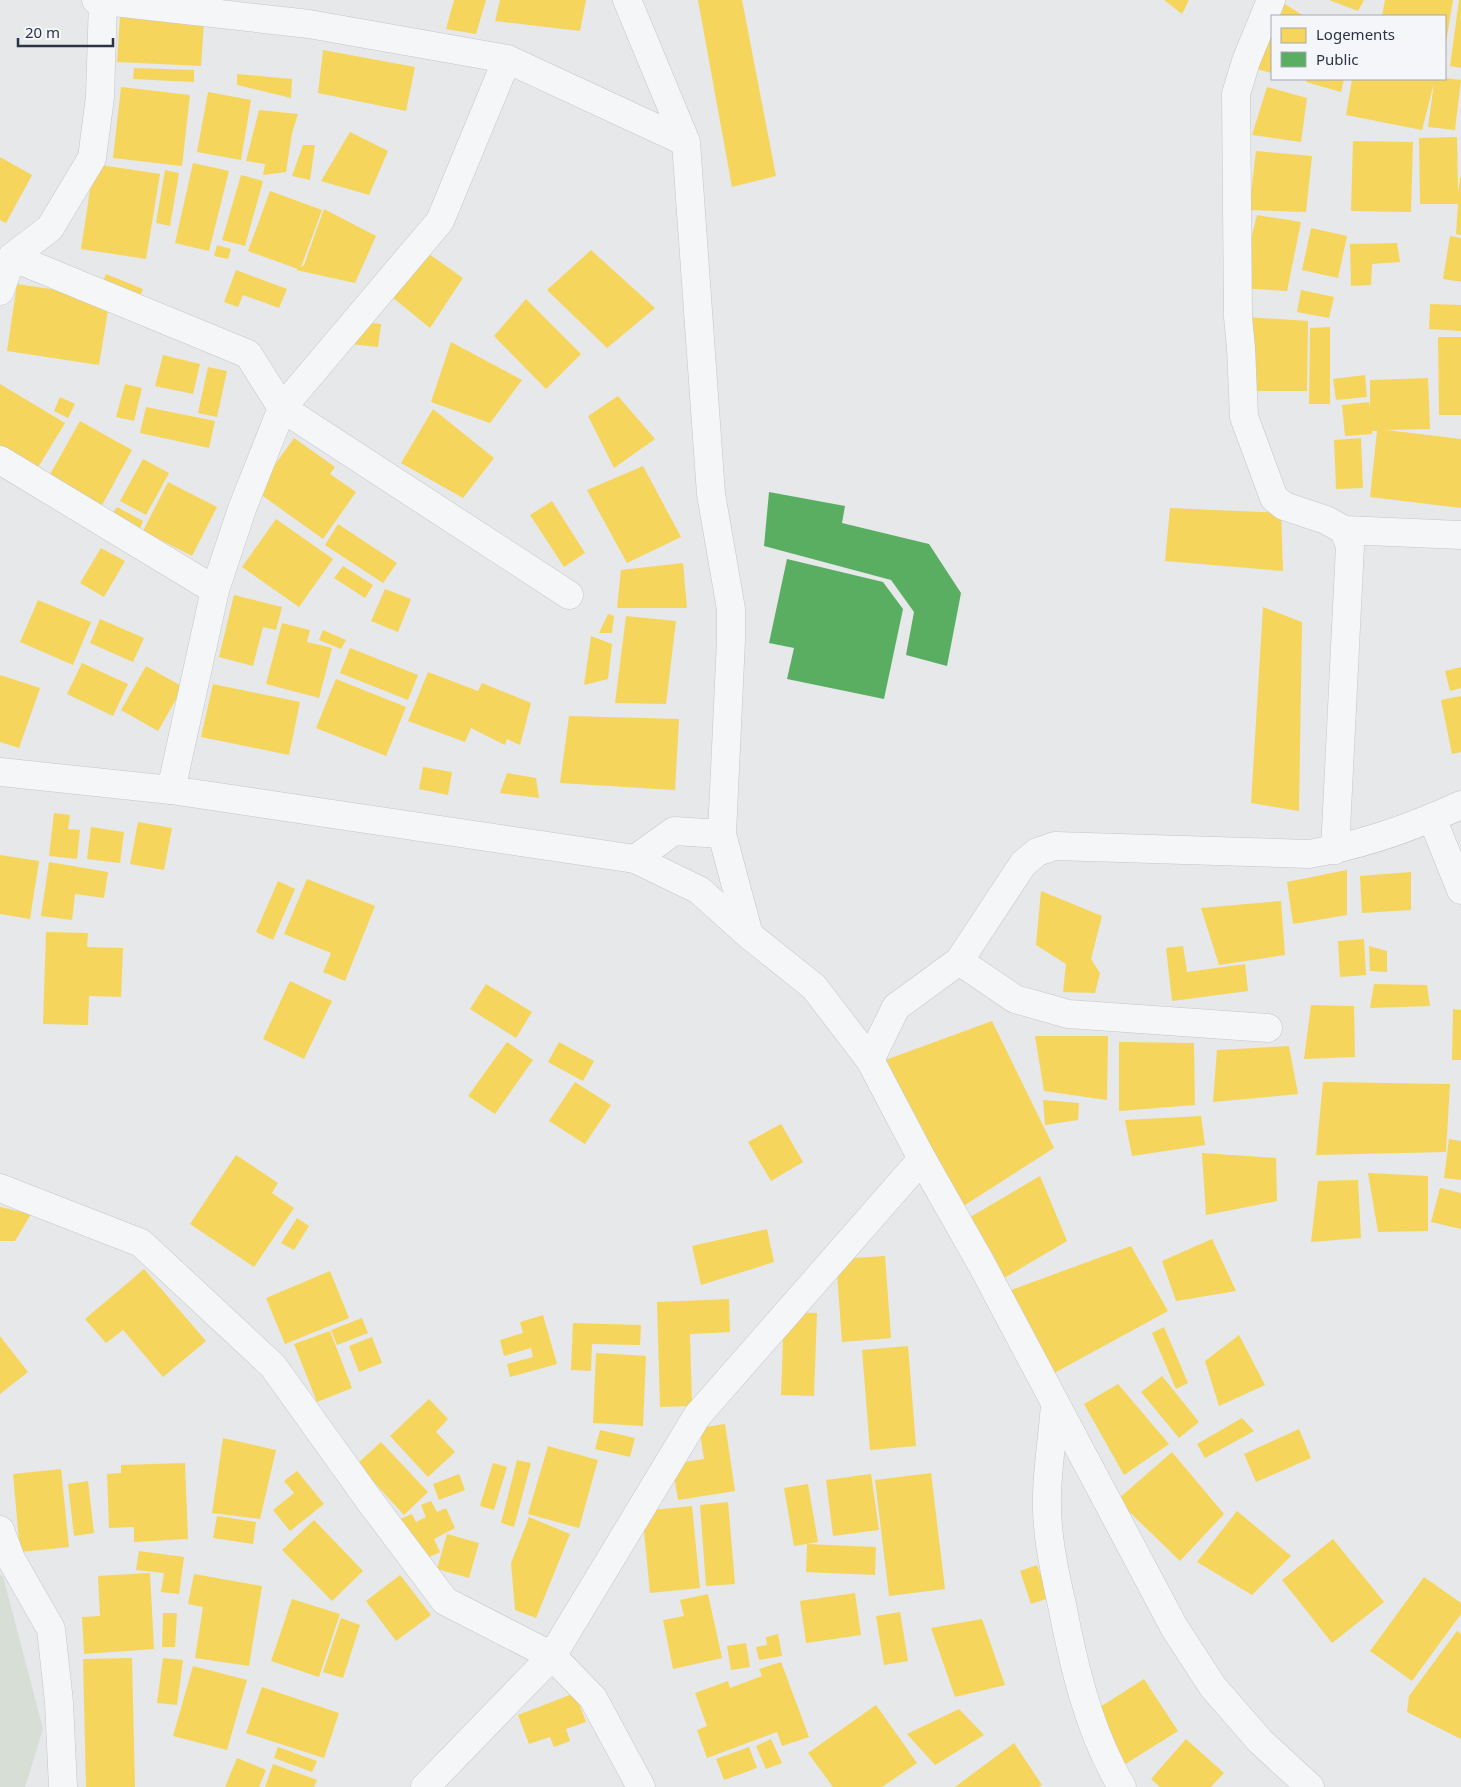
<svg xmlns="http://www.w3.org/2000/svg" width="1461" height="1787" font-family="'Noto Sans',sans-serif">
  <style>
    .green { fill: #d6ded6 }
    .homes { fill: #f6d55c }
    .public { fill: #5aae61 }
    .lines { fill: none; stroke-linecap: round; stroke-linejoin: round }
    .minor-casing { stroke: #c4c6c8; stroke-width: 29 }
    .tertiary-casing { stroke: #c4c6c8; stroke-width: 29 }
    .minor { stroke: #f5f6f7; stroke-width: 28 }
    .tertiary { stroke: #f5f6f7; stroke-width: 28 }
  </style>
  <rect width="100%" height="100%" fill="#e6e8ea"/>
  <!-- green -->
  <path class="green" d="M0,1575L3,1576L43,1729L25,1787H0Z"/>
  <!-- homes -->
  <path class="homes" d="M454,0H486L476,34L446,29Z
    M500,0H586L580,31L495,21Z
    M698,0H742L776,176L732,187Z
    M1164,0H1189L1182,14Z
    M1329,0H1364L1358,11Z
    M1385,0H1453L1446,43L1445,16H1382Z
    M1459,0H1461V68L1450,66Z
    M1280,1L1304,16H1272Z
    M120,16L204,21L201,66L117,62Z
    M1272,16V73L1248,67Z
    M323,50L415,67L406,111L318,93Z
    M134,68L194,70V82L133,79Z
    M237,74L292,79L291,98L237,85Z
    M1445,78L1461,80L1455,130L1428,127L1434,83L1422,130L1346,115L1352,79Z
    M1307,79H1344L1341,92L1306,82Z
    M121,87L190,95L182,166L113,158Z
    M1267,87L1307,98L1301,142L1252,135Z
    M208,92L251,100L241,160L197,152Z
    M259,110L298,114L292,133L286,172L263,175L265,164L246,161Z
    M350,132L388,151L369,195L321,181Z
    M1457,137L1458,194L1460,178H1461V235L1456,234L1458,204H1420L1419,138Z
    M1353,141L1413,142L1411,212L1351,211Z
    M303,145H315L310,180L292,176Z
    M1256,151L1312,156L1306,212L1249,210Z
    M0,157L32,175L6,223L0,220Z
    M193,163L229,171L209,251L175,243Z
    M94,164L160,174L146,259L81,249Z
    M165,170L179,173L170,226L156,223Z
    M241,175L263,181L245,246L222,240Z
    M270,191L322,210L301,267L304,265L324,209L376,236L355,283L296,270L298,269L248,251Z
    M1257,215L1301,222L1287,291L1239,288Z
    M1311,228L1347,236L1338,278L1302,270Z
    M1450,236L1461,238V282L1443,279Z
    M409,240L463,278L430,328L376,284Z
    M1397,243L1400,262L1372,264L1371,285L1351,286L1350,244Z
    M217,245L231,249L228,259L214,256Z
    M591,250L655,308L607,348L547,290Z
    M236,270L287,289L279,308L243,295L238,307L224,302Z
    M106,274L143,289L137,303L100,288Z
    M17,284L110,298L99,365L7,351Z
    M1301,290L1334,297L1329,318L1297,312Z
    M526,299L581,354L546,389L494,336Z
    M1430,304L1461,305V331L1429,329Z
    M1247,317L1308,321L1307,391H1249Z
    M352,321L381,324L378,347L350,344Z
    M1330,327V404H1309L1310,328Z
    M1438,337H1461V415H1439Z
    M451,342L522,380L490,423L431,402Z
    M163,355L200,364L193,394L155,386Z
    M208,367L227,371L217,417L198,413Z
    M1365,375L1367,397L1336,400L1333,379Z
    M1428,378L1430,429L1386,430L1461,439V508L1370,497L1377,431H1372V434L1345,436L1342,405L1369,402L1370,409V380Z
    M0,384L65,423L37,469L0,446Z
    M125,384L142,388L134,421L116,417Z
    M618,396L655,439L614,468L588,416Z
    M60,397L75,404L68,418L54,411Z
    M146,407L215,421L209,448L140,433Z
    M433,409L494,458L463,498L401,463Z
    M80,421L132,450L101,507L48,478Z
    M294,438L335,467L330,474L356,492L323,539L256,491Z
    M1361,438L1363,488L1336,489L1334,440Z
    M143,459L169,473L146,515L120,501Z
    M643,466L681,537L627,563L587,490Z
    M168,482L217,507L192,556L143,531Z
    M552,501L585,553L564,567L530,515Z
    M117,507L143,521L140,529L112,514Z
    M1170,508L1281,513L1283,571L1165,561Z
    M276,519L333,559L299,607L242,567Z
    M338,524L397,563L383,583L325,545Z
    M101,548L125,561L104,597L80,583Z
    M683,563L687,608H617L621,570Z
    M343,566L373,585L365,598L334,578Z
    M385,589L411,599L398,632L371,621Z
    M234,595L282,607L276,630L263,627L253,666L219,657Z
    M38,600L91,622L73,665L20,642Z
    M1263,607L1302,622L1299,811L1251,803Z
    M608,614L614,616L612,633H599Z
    M626,616L676,621L666,704L615,703Z
    M100,619L144,638L133,662L90,643Z
    M282,623L310,630L307,642L332,648L319,698L266,684Z
    M323,630L346,640L341,649L319,640Z
    M591,636L612,644L608,679L584,685Z
    M350,648L418,675L408,700L340,673Z
    M82,663L128,684L113,716L67,694Z
    M146,666L183,687L158,731L121,710Z
    M1461,667V688L1450,691L1445,671Z
    M428,672L478,691L482,683L531,703L520,745L507,739L505,745L471,728L465,742L408,721Z
    M0,675L40,688L19,748L0,742Z
    M336,679L406,707L386,756L316,728Z
    M213,684L300,702L289,755L201,737Z
    M1461,696V752L1452,754L1441,700Z
    M569,716L679,719L675,790L560,783Z
    M423,767L452,772L448,795L419,789Z
    M507,773L536,778L539,798L500,793Z
    M54,813L70,815L68,829L80,830L77,859L49,856Z
    M138,822L172,828L164,870L130,864Z
    M91,827L124,832L120,863L87,859Z
    M0,855L39,861L30,919L0,914Z
    M49,862L108,872L104,898L75,894L72,920L41,916Z
    M1347,870V915L1293,924L1287,882Z
    M1411,872V910L1362,913L1360,876Z
    M307,879L375,906L345,981L323,972L331,953L284,934Z
    M278,881L295,889L273,940L256,932Z
    M1041,891L1102,916L1091,959L1100,973L1095,993L1063,992L1066,964L1036,945Z
    M1281,901L1285,955L1219,965L1201,908Z
    M46,932L88,933L87,947L123,948L121,997L89,996L88,1025L43,1024Z
    M1364,939L1366,975L1340,977L1338,941Z
    M1183,946L1187,972L1245,964L1248,991L1172,1001L1166,948Z
    M1369,946L1387,951V972L1370,971Z
    M290,981L332,1001L304,1059L263,1039Z
    M486,984L532,1012L516,1038L470,1009Z
    M1374,984L1427,985L1430,1006L1370,1008Z
    M1311,1005L1354,1006L1355,1057L1304,1059Z
    M1453,1009L1461,1010V1060H1452Z
    M992,1021L1054,1148L951,1214L880,1062Z
    M1035,1036H1108L1107,1100L1044,1091Z
    M507,1042L533,1060L495,1114L468,1096Z
    M559,1042L594,1061L583,1081L548,1062Z
    M1119,1042L1194,1043L1195,1105L1119,1111Z
    M1289,1046L1298,1094L1213,1102L1217,1050Z
    M575,1082L611,1105L585,1144L549,1121Z
    M1323,1082L1450,1084L1446,1152L1316,1155Z
    M1043,1100L1079,1103L1078,1120L1045,1125Z
    M1201,1116L1205,1145L1132,1156L1125,1120Z
    M781,1124L803,1162L771,1181L748,1142Z
    M1449,1139L1461,1141V1180L1444,1178Z
    M1202,1153L1276,1158L1277,1201L1206,1215Z
    M236,1155L278,1183L272,1193L294,1208L254,1267L190,1224Z
    M1368,1173L1428,1176V1231L1378,1232Z
    M1040,1176L1067,1241L994,1284L948,1230Z
    M1358,1180L1361,1238L1311,1242L1318,1181Z
    M1440,1188L1461,1193V1229L1431,1222Z
    M0,1207L31,1214L15,1241H0Z
    M297,1218L309,1226L294,1250L281,1243Z
    M767,1229L774,1262L701,1285L692,1246Z
    M1212,1239L1236,1291L1176,1301L1162,1261Z
    M1131,1246L1168,1311L1036,1383L1000,1294Z
    M885,1256L891,1338L842,1342L836,1259Z
    M144,1269L206,1341L163,1377L123,1330L106,1343L85,1319Z
    M330,1271L349,1318L285,1344L266,1298Z
    M729,1299L730,1332L690,1334L692,1406L660,1407L657,1302Z
    M784,1312L817,1313L814,1396L781,1395Z
    M543,1315L557,1364L510,1377L507,1364L533,1357L531,1348L504,1356L500,1340L523,1333L520,1322Z
    M362,1318L368,1333L337,1345L331,1330Z
    M573,1323L641,1325L640,1345L592,1344L591,1371L571,1370Z
    M1164,1327L1188,1383L1176,1389L1152,1333Z
    M330,1331L352,1388L317,1402L294,1344Z
    M1239,1335L1265,1385L1219,1406L1205,1361Z
    M0,1336L28,1372L0,1394Z
    M372,1337L382,1363L359,1372L349,1346Z
    M908,1346L916,1446L870,1450L862,1350Z
    M596,1353L646,1356L643,1426L593,1423Z
    M1162,1376L1199,1422L1179,1438L1141,1392Z
    M1118,1384L1169,1444L1124,1475L1084,1404Z
    M429,1399L448,1419L436,1432L455,1452L428,1477L390,1436Z
    M1242,1418L1254,1431L1205,1458L1197,1444Z
    M725,1424L735,1491L678,1500L672,1464L704,1459L699,1428Z
    M1299,1429L1311,1458L1256,1482L1244,1454Z
    M600,1430L635,1438L630,1457L595,1449Z
    M223,1438L276,1450L260,1519L212,1513Z
    M381,1442L428,1492L404,1515L357,1464Z
    M548,1446L598,1460L579,1528L528,1514Z
    M1172,1452L1224,1514L1180,1561L1117,1500Z
    M517,1460L531,1463L514,1527L501,1523Z
    M185,1463L188,1539L134,1542V1527L109,1528L107,1474L121,1473V1465Z
    M493,1463L507,1467L494,1510L480,1506Z
    M61,1469L69,1547L20,1552L13,1474Z
    M297,1471L324,1504L290,1531L273,1510L294,1493L284,1481Z
    M931,1473L945,1589L889,1596L875,1480Z
    M459,1474L465,1490L439,1500L433,1484Z
    M871,1474L879,1530L833,1536L826,1480Z
    M88,1481L94,1533L74,1536L68,1484Z
    M808,1484L818,1542L794,1546L784,1488Z
    M431,1501L437,1512L446,1508L455,1528L434,1539L440,1552L419,1562L400,1519L412,1514L416,1522L426,1517L421,1505Z
    M728,1502L735,1584L706,1586L700,1505Z
    M692,1506L700,1588L650,1593L642,1511Z
    M1237,1511L1291,1556L1252,1595L1197,1562Z
    M217,1516L256,1522L253,1544L213,1538Z
    M529,1517L570,1534L536,1618L515,1610L511,1563Z
    M314,1520L363,1571L332,1601L282,1550Z
    M447,1534L479,1543L469,1578L437,1569Z
    M1333,1539L1384,1602L1332,1643L1282,1580Z
    M807,1544L876,1547L875,1575L806,1572Z
    M139,1551L184,1557L179,1594L161,1592L164,1573L136,1570Z
    M1037,1565L1049,1598L1031,1604L1020,1571Z
    M150,1573L154,1649L84,1654L82,1617L100,1616L98,1576Z
    M194,1574L262,1586L249,1666L195,1658L203,1607L188,1604Z
    M400,1575L431,1615L396,1641L366,1601Z
    M1424,1577L1461,1603V1614L1412,1681L1370,1651Z
    M855,1593L861,1635L806,1643L800,1601Z
    M708,1594L722,1658L673,1669L663,1620L684,1616L680,1600Z
    M292,1599L340,1614L319,1677L271,1661Z
    M900,1612L908,1661L884,1665L876,1616Z
    M163,1613H177L175,1647H162Z
    M341,1618L360,1625L343,1678L323,1672Z
    M982,1619L1005,1685L955,1697L931,1628Z
    M1457,1631L1461,1634V1739L1407,1712L1409,1696Z
    M778,1634L782,1656L759,1660L756,1647L767,1645L766,1637Z
    M746,1643L750,1667L731,1670L727,1646Z
    M132,1658L135,1787H86L83,1659Z
    M163,1658L183,1660L177,1705L157,1703Z
    M781,1662L809,1737L782,1746L777,1732L707,1758L697,1730L707,1726L695,1693L728,1681L730,1688L762,1676L759,1669Z
    M193,1666L247,1680L227,1750L173,1736Z
    M1144,1679L1178,1731L1119,1768L1086,1716Z
    M262,1687L339,1713L324,1758L246,1733Z
    M575,1693L586,1722L566,1729L570,1741L554,1747L550,1737L529,1744L518,1715Z
    M876,1705L917,1763L882,1787H833L808,1753Z
    M959,1709L984,1735L935,1765L907,1734Z
    M771,1739L782,1763L766,1769L756,1746Z
    M1186,1739L1224,1773L1211,1787H1160L1151,1779Z
    M1014,1743L1042,1785L1038,1787H955Z
    M278,1747L317,1761L312,1772L274,1758Z
    M749,1747L757,1768L724,1780L716,1759Z
    M237,1758L266,1770L259,1787H225Z
    M273,1764L317,1780L314,1787H265Z"/>
  <!-- public -->
  <path class="public" d="M769,492L845,506L842,523L929,544L961,593L947,666L906,655L914,612L891,580L764,546Z
    M787,559L883,582L903,609L884,699L787,679L794,648L769,643Z"/>
  <g class="lines">
    <defs>
      <path id="minor" d="M96,0L309,24L507,59L686,142
        M103,0L100,97L92,158L50,228L12,257L248,354L282,408L242,509L215,590L171,790
        M627,0L686,142L711,494L731,609V640L722,834L749,935
        M1271,0L1246,61L1236,94L1238,317L1241,348L1244,417L1274,498L1284,506L1326,520L1344,530L1461,535
        M507,59L440,221L282,408L569,595
        M0,291L12,257
        M0,460L215,590
        M1432,818L1461,890
        M1335,850L1350,546L1344,530
        M635,859L674,831L722,834
        M959,961L1015,999L1068,1014L1268,1028
        M870,1060L896,1007L959,961L1023,864L1037,852L1055,846L1309,854C1359,846 1415,826 1461,805
        M0,1188L141,1243L273,1366L369,1500L445,1601L552,1656L593,1698L641,1787
        M1055,1405C1052,1445 1044,1486 1048,1526C1050,1552 1056,1579 1062,1605C1074,1667 1089,1732 1122,1787
        M0,1530L11,1559L51,1629L59,1702L63,1787
        M425,1787L552,1656L697,1416L922,1159"/>
      <path id="tertiary" d="M0,772L171,790L635,859L699,890L749,935L814,987L870,1060L922,1159L982,1265L1174,1627L1213,1687L1260,1741L1310,1787"/>
    </defs>
    <!-- minor casing -->
    <use href="#minor" class="minor-casing"/>
    <!-- tertiary casing -->
    <use href="#tertiary" class="tertiary-casing"/>
    <!-- minor -->
    <use href="#minor" class="minor"/>
    <!-- tertiary -->
    <use href="#tertiary" class="tertiary"/>
  </g>
  <!-- legend -->
  <rect x="1271" y="15" width="175" height="65" fill="#f4f6f9" stroke="#a4a8b1"/>
  <rect x="1281" y="28" width="25" height="15" fill="#f6d55c" stroke="#a4a8b1"/>
  <text x="1316" y="40" font-size="15" fill="#2b3445">Logements</text>
  <rect x="1281" y="52" width="25" height="15" fill="#5aae61" stroke="#a4a8b1"/>
  <text x="1316" y="65" font-size="15" fill="#2b3445">Public</text>
  <!-- scale -->
  <path d="M18 38v8h95v-8" fill="none" stroke="#2b3445" stroke-width="2.5"/>
  <text x="25" y="38" font-size="15" fill="#2b3445" stroke="#f4f6f9" stroke-width="4" paint-order="stroke">20 m</text>
</svg>
